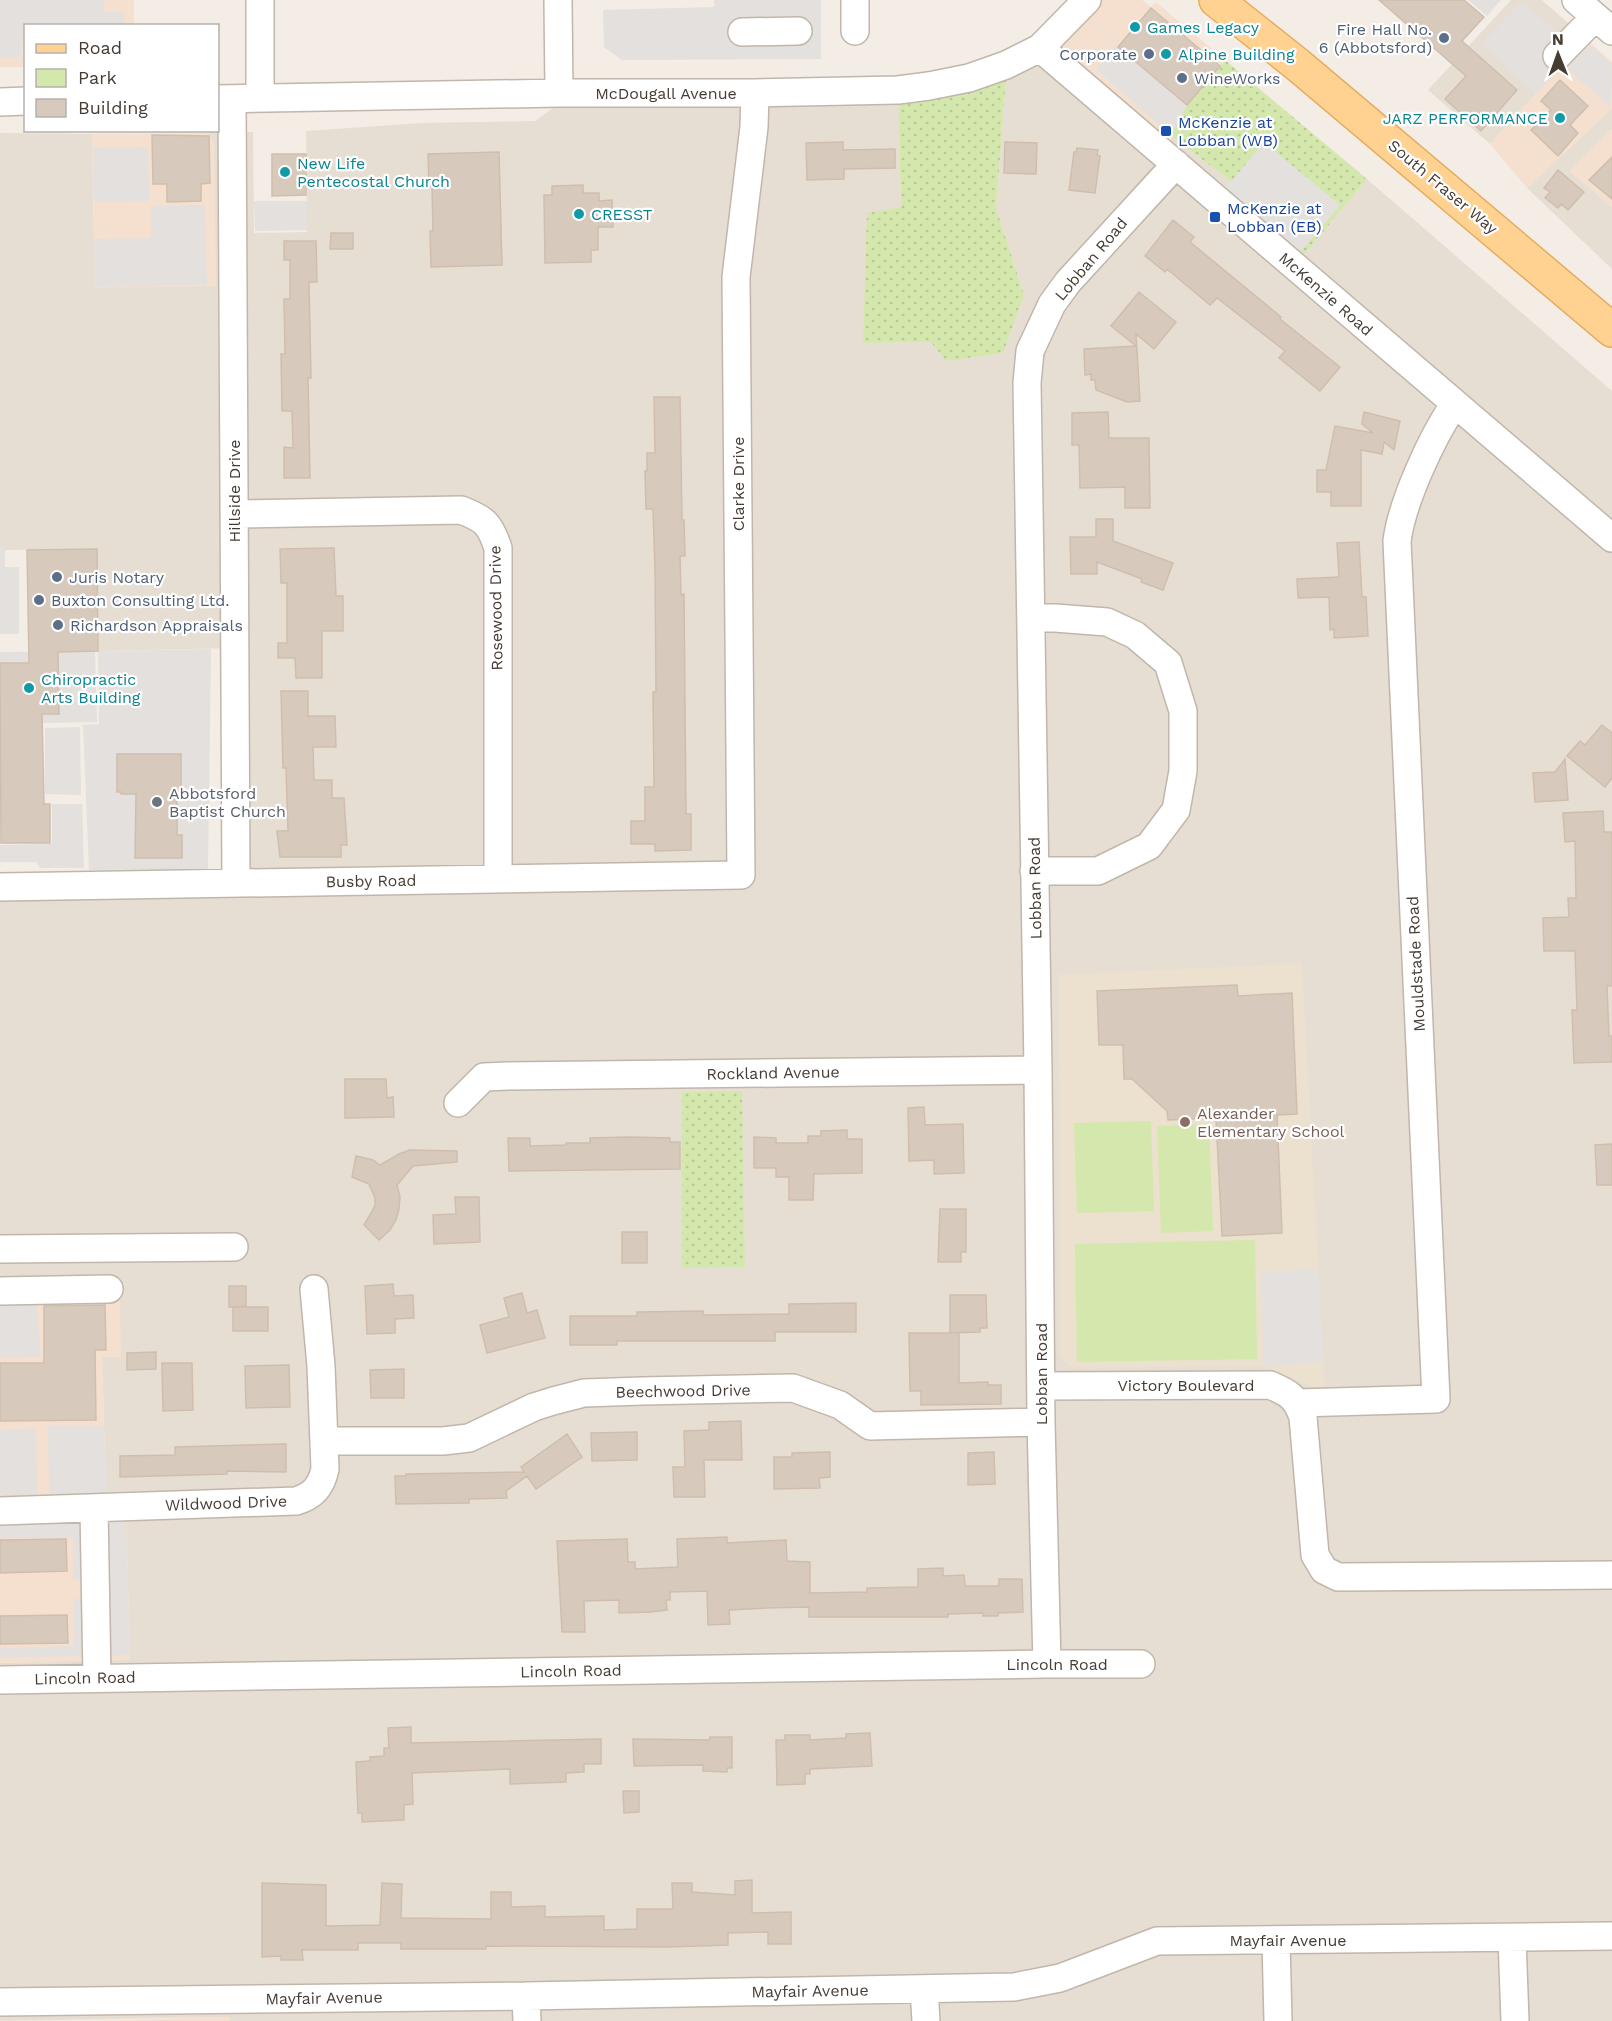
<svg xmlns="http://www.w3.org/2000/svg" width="1612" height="2021" font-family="'Work Sans',sans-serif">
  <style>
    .residential { fill: #e7ded3 }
    .commercial { fill: #f5e0cf }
    .education { fill: #ece0ce }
    .grass { fill: url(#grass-dots) }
    .park { fill: #d4e7ad }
    .parking { fill: #e3e0dd }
    .building { fill: #d7cabd; stroke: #cfbead; stroke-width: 1.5 }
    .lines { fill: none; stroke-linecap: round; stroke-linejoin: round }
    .minor-casing { stroke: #c1b6aa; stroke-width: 30 }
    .major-casing { stroke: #e4ad61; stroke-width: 36 }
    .minor { stroke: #fff; stroke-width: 27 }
    .major { stroke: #ffd292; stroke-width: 33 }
    .culture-dot { fill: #0f9aa8; stroke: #fff; stroke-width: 2 }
    .service-dot { fill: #5c6f8a; stroke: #fff; stroke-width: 2 }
    .transit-dot { fill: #1a4fb4; stroke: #fff; stroke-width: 2 }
    .worship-dot { fill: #6b7280; stroke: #fff; stroke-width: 2 }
    .education-dot { fill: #8d6e63; stroke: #fff; stroke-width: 2 }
    .labels { text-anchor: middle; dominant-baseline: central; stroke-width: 4.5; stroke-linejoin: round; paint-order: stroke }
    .culture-label { font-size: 16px; fill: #0d838f; stroke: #fff; text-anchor: start }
    .service-label { font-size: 16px; fill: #4e5e75; stroke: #fff; text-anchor: start }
    .street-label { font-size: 16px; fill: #453c34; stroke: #fff }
    .transit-label { font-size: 16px; fill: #164399; stroke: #fff; text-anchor: start }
    .worship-label { font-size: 16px; fill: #5b616d; stroke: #fff; text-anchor: start }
    .education-label { font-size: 16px; fill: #785e54; stroke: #fff; text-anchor: start }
  </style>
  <defs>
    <pattern id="grass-dots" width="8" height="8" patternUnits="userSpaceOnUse" patternTransform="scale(1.5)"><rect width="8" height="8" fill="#d4e7ad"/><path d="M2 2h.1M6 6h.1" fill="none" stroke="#b7c795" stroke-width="1.8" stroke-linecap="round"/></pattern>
  </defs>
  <rect width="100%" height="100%" fill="#f3ede5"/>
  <!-- residential -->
  <path class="residential" d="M1511,0H1542L1586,39L1490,144L1428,90Z
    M1040,53L1171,162V136L1231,181L1224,190L1303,256L1367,179L1612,391V2021H230V2017L0,2021V1663L130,1659L126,1517L106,1495L102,1357H120L0,1285V892L241,888L238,648L98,651L97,549L0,550V133L92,134L95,288L214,143L208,133L253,132L254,233L307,232L306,131L422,123L535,121L567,98L898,92L901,207L863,343L931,342L1024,295L996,208L1007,69Z
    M1612,108V129L1570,171L1612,207V269L1527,188Z"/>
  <!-- commercial -->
  <path class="commercial" d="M0,0H134V25L26,26L25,67H0Z
    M1091,0H1142L1151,7L1156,2L1225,60L1187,105L1171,136L1148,138L1045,48Z
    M1586,39L1612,62V108L1527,188L1490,144Z
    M1612,129V207L1570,171Z
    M208,133L214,143L216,286L95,288L92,134Z
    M119,1281L121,1357H102L106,1495L0,1498V1285Z
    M126,1517L130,1659L0,1663V1520Z
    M230,2017V2021H89Z"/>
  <!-- education -->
  <path class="education" d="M1302,963L1325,1392L1264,1366L1071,1367L1060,1356L1059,975Z"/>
  <!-- grass -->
  <path class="grass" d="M1225,60L1367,179L1303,256L1224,190L1231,181L1171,136L1187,105Z
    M1007,69L996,208L1024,295L1003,353L946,361L931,342L863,343L867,213L901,207L898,92Z
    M742,1091L745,1267L682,1268V1092Z"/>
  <!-- park -->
  <path class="park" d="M1151,1121L1154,1211L1077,1213L1074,1123Z
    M1209,1124L1213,1231L1161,1233L1157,1126Z
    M1255,1240L1257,1359L1077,1362L1075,1244Z"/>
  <!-- parking -->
  <path class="parking" d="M0,0H104V12H124V25L26,26L25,42H21V57L0,58Z
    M714,0H821V59L622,60L604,47L603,10L714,7Z
    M1468,0H1501L1487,16Z
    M1522,1L1575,49L1535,93L1482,44Z
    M1115,45L1187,105L1171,136L1096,69Z
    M1590,45L1612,64L1611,107L1566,68Z
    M1264,142L1340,205L1300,253L1224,190Z
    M148,147L149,201L94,202L93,148Z
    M254,201H307V230L255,231Z
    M205,205L207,285L95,287L94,239L151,238V206Z
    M0,547H5V567H19V634H0Z
    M211,649L208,869L89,870L83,725L99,724L98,651Z
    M95,651L97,722L0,724V715L59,714L58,662L0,663V652Z
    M80,727L81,795L45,794V728Z
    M52,804H82L84,868H40L36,862H0V845L52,844Z
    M1318,1269L1323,1362L1264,1366L1261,1272Z
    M0,1285H35L41,1357L0,1358Z
    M48,1426H104L106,1495L49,1494Z
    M36,1428L37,1497L0,1498V1430Z
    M126,1522L130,1655L0,1658V1648L74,1646V1599H86L87,1580H73V1538H0V1524Z"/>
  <!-- building -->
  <path class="building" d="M1379,0H1464L1484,17L1462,41L1517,90L1481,131L1445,99L1466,76Z
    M1151,8L1220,66L1187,105L1118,47Z
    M1560,80L1588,106L1570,125L1578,133L1558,156L1531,130L1551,110L1541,101Z
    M152,135L209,136L210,183L201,184V201L167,202V184H153Z
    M843,142V150L895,149V168L844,169V179L807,180L806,143Z
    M1005,142L1037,143L1036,174L1004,173Z
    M1077,148L1098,150L1097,155L1100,156L1095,193L1069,190L1074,152H1076Z
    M499,152L502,265L431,267L430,231H433L432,186H429L428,154Z
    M272,154H306V195L272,196Z
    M1612,157V199L1589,180Z
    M1558,170L1584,192L1568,210L1561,204L1558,208L1545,198L1550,192L1544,188Z
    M583,185V193H599V201L612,200L613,227H598V250H591V262L545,263L544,195H552V186Z
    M1173,220L1194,237L1190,242L1281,317L1280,319L1340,367L1320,391L1279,358L1285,351L1217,298L1210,305L1167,269L1165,272L1145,256Z
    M331,233H353V249H330Z
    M284,241H316L317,282H309L311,378H308L310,478H284V447L293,448L292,411H282L281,354H285L284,299H290V260H284Z
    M1139,292L1176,322L1154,349L1136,334L1140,401L1127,402L1096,390L1095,380H1091V374L1085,375L1084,349L1136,346L1111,326Z
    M654,397H680L682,520H684L685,556H680L681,595L684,594L686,814H691V850L655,851V844H631V821H645V787H654L653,692H656L655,569L653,509H646L645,471H647V453H655Z
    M1108,412L1109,438H1149L1150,508H1125V487L1080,488L1079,445H1072V413Z
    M1364,412L1400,421L1394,450L1384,442L1382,454L1361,450V506H1331V492H1317V470H1326L1335,426L1373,433L1362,424Z
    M1096,519H1113V541L1173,563L1163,590L1141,582L1142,579L1097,562V574H1071L1070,537H1096Z
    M1359,542L1362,597H1366L1368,636L1334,638V629L1330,630L1329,597L1298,598L1297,579L1339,577L1337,543Z
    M334,548L336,596H343V631H322V678H296L295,658H278V643H287V583H281L280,549Z
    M97,549L98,651L58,652L59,714H42L44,804H50V843H1L0,663H29L27,550Z
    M281,691H308V716H335L336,747H313L314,780H332V798H344L347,845H341V857H280L277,831H288L286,768H283Z
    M1602,725L1612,733V778L1605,787L1567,756L1580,741L1585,745Z
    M117,754H181V793H177V835H182V858H135L136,794H121V792H117Z
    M1565,759L1568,800L1535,802L1533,773L1555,772Z
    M1603,811L1604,832H1611L1612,837V986H1607L1609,1036H1612V1062L1574,1063L1572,1010H1577L1575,951H1544L1543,918L1569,917L1568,898H1576L1575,841L1565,842L1563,813Z
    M1237,985L1238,996L1292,993L1297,1114L1277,1115L1282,1233L1222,1236L1216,1118L1168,1120L1167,1111L1132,1079H1124L1123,1045H1099L1097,991Z
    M345,1079H386L387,1098L393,1097L394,1117L345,1118Z
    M924,1107L925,1125L963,1124L964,1173L934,1174V1160L909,1161L908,1108Z
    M847,1130V1139H862V1173L814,1174L813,1200H789V1177H776V1168H754V1137L776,1138V1143H808V1136H821V1131Z
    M629,1137L670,1138V1142H680V1169L509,1171L508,1138H530V1146L566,1145V1143H590V1138Z
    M1612,1144V1185H1597L1595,1145Z
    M410,1150L457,1151V1162L413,1166L397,1185L400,1197L399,1209L396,1220L390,1230L379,1240L364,1225L375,1206V1198L369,1184L352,1177L356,1156L373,1160L380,1165L399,1154Z
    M455,1197H479L480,1242L434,1244L433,1215L456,1214Z
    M940,1209H966V1252H961V1262H938Z
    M622,1232H647V1263H622Z
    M393,1284L394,1296L413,1295L414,1318L395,1319V1333L367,1334L365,1286Z
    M229,1286H246V1306L229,1307Z
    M522,1293L527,1313L537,1310L545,1338L487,1353L480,1325L509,1317L504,1298Z
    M950,1295H986L987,1328H980V1332L950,1333Z
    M856,1303V1332H775V1341H617V1345H570V1316H637V1312L703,1311V1315L789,1314V1304Z
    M105,1305L106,1350H95L96,1420L0,1421V1363H44V1306Z
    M233,1307H268V1331H233Z
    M909,1333H959V1383L988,1382V1385H1001V1404L921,1405V1391H910Z
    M156,1352V1369L127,1370V1353Z
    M162,1363H192L193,1410L163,1411Z
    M289,1365L290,1407L246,1408L245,1366Z
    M404,1369V1398H371L370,1370Z
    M741,1421L742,1460H704L705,1497H674L673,1467H685L684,1431L709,1430V1422Z
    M637,1432V1460L592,1461L591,1433Z
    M567,1434L582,1457L536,1489L527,1476L506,1491L507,1498L469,1499V1503L396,1504L395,1476H406V1474L524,1472L521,1467Z
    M286,1444V1472L227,1471V1474L120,1477V1456L175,1455V1447Z
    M830,1452V1477L819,1478L820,1488L774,1489V1457H792V1453Z
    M994,1452L995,1484L968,1485V1453Z
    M727,1537V1543L786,1540L787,1561L810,1562V1593L867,1592V1588L918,1587V1569L943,1568V1576L964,1575L965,1586H999V1579H1022L1023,1612L998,1613V1616H983V1613L948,1614V1617H809V1607L767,1608L729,1610L730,1624L708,1625L707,1591L670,1592V1600H666L667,1610L650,1612L619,1613V1600L584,1601L585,1632H562L557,1541L627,1539L628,1562H635V1569L678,1567L677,1539Z
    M66,1539L67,1571L0,1573V1540Z
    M67,1615L68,1643L0,1644V1616Z
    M411,1727V1743L601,1739V1764H584V1772L566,1773V1782L510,1784V1769L412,1773L413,1804L404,1805V1820L362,1822V1813H358L356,1762L370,1761V1757L384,1756V1748H389L388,1728Z
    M870,1733L872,1766L810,1769V1774H805V1784L777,1785L776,1740H785V1735H810V1740L846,1738V1734Z
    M710,1737H732V1768H727V1772L703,1771V1765L634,1766L633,1739L709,1740Z
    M623,1791H639V1812L624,1813Z
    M752,1880V1913L791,1912V1944H768V1932L728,1933V1945L669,1947L486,1946V1949H401V1943H358V1950H302L303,1960H281V1956L262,1957V1883L326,1885V1926L380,1925L382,1883L402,1884L401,1918L491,1919V1892H511V1907L545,1906V1917L604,1916V1930L637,1929V1909H673L672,1883H692V1892L735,1895V1881Z"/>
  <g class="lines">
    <defs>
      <path id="minor" d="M260,0V98
        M558,0L559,93
        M855,0V31
        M1576,0L1612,31
        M742,32L798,31
        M1040,48L1612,538
        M1557,56L1595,17
        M218,99L559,93H755L898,90L929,86L969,78L1006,65L1040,48L1087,0
        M232,99L236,883
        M0,102L26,101
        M235,514L461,510C485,519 490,524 498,548V879
        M1031,618H1055L1107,622L1135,635L1168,663L1183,711V771L1176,810L1149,846L1098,871H1034
        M0,887L741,875L736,277L754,127L755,93
        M458,1103L484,1077L508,1076L1038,1070
        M0,1249L234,1247
        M0,1291L109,1289
        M1042,1386L1270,1385C1289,1393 1296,1397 1303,1417L1315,1555L1324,1570L1338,1577L1612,1575
        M1298,1403L1436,1399L1397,541C1402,502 1432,437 1454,405
        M324,1441H443L469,1438L534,1407L553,1401L584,1393L642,1391L793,1388L840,1405L870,1426L1041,1422
        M94,1508L97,1678
        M0,1511L296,1501C313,1496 321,1487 325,1469L321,1366L314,1289
        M1047,1664L1041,1422L1038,1070L1027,383L1030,351L1052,304L1068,282L1176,164
        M0,1680L1047,1664H1141
        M1512,1938L1515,2021
        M1276,1941L1278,2021
        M924,1989L926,2021
        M526,1996L527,2021
        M0,2002L526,1996L1014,1987L1060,1978L1157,1941L1612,1936"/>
      <path id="major" d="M1216,0L1298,65L1612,330"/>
    </defs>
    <!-- minor casing -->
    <use href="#minor" class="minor-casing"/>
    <!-- major casing -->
    <use href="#major" class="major-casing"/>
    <!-- minor -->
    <use href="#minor" class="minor"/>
    <!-- major -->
    <use href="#major" class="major"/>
  </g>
  <!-- markers -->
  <g class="culture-dot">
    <circle cx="1135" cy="27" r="6"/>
    <circle cx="1166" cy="54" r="6"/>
    <circle cx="1560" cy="118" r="6"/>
    <circle cx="285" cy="172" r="6"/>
    <circle cx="579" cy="214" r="6"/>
    <circle cx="29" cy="688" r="6"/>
  </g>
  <g class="service-dot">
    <circle cx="1444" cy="38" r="6"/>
    <circle cx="1149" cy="54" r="6"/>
    <circle cx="1182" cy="78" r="6"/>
    <circle cx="57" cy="577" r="6"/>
    <circle cx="39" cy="600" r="6"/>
    <circle cx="58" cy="625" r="6"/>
  </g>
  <g class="transit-dot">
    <rect x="1160" y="125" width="12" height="12" rx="3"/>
    <rect x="1209" y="211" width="12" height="12" rx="3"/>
  </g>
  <circle class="worship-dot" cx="157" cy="802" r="6"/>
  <circle class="education-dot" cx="1185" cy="1122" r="6"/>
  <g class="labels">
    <!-- culture labels -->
    <g class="culture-label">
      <text x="1147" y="27">Games Legacy</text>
      <text x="1178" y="54">Alpine Building</text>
      <text x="1548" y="118" text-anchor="end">JARZ PERFORMANCE</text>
      <text x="297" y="163">New Life<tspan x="297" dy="18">Pentecostal Church</tspan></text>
      <text x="591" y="214">CRESST</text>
      <text x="41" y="679">Chiropractic<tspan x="41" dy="18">Arts Building</tspan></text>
    </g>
    <!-- service labels -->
    <g class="service-label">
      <text x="1432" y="29" text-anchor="end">Fire Hall No.<tspan x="1432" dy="18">6 (Abbotsford)</tspan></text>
      <text x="1137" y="54" text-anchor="end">Corporate</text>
      <text x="1194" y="78">WineWorks</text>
      <text x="69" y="577">Juris Notary</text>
      <text x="51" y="600">Buxton Consulting Ltd.</text>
      <text x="70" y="625">Richardson Appraisals</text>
    </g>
    <!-- street labels -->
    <g class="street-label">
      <text x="666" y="93">McDougall Avenue</text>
      <text transform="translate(1443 187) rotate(40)">South Fraser Way</text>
      <text transform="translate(1091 259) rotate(-50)">Lobban Road</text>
      <text transform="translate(1326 294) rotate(41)">McKenzie Road</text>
      <text transform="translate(738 484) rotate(-90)">Clarke Drive</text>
      <text transform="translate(234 491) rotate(-90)">Hillside Drive</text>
      <text transform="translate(496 608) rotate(-91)">Rosewood Drive</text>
      <text transform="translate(371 881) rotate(-1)">Busby Road</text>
      <text transform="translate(1035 888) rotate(-91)">Lobban Road</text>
      <text transform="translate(1416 964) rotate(-93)">Mouldstade Road</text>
      <text transform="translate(773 1073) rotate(-1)">Rockland Avenue</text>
      <text transform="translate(1041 1374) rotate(-90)">Lobban Road</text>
      <text x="1186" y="1385">Victory Boulevard</text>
      <text transform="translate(683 1391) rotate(-1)">Beechwood Drive</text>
      <text transform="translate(226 1503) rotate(-2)">Wildwood Drive</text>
      <text x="1057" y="1664">Lincoln Road</text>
      <text transform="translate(571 1671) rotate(-1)">Lincoln Road</text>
      <text transform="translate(85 1678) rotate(-1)">Lincoln Road</text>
      <text x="1288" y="1940">Mayfair Avenue</text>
      <text transform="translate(810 1991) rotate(-1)">Mayfair Avenue</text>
      <text transform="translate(324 1998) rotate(-1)">Mayfair Avenue</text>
    </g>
    <!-- transit labels -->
    <g class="transit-label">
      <text x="1178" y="122">McKenzie at<tspan x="1178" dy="18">Lobban (WB)</tspan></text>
      <text x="1227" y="208">McKenzie at<tspan x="1227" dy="18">Lobban (EB)</tspan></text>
    </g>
    <!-- worship labels -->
    <g class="worship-label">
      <text x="169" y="793">Abbotsford<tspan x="169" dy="18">Baptist Church</tspan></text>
    </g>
    <!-- education labels -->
    <g class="education-label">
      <text x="1197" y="1113">Alexander<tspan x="1197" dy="18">Elementary School</tspan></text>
    </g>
  </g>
  <!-- legend -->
  <rect x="24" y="24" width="195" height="108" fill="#ffffff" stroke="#b5b1ae" stroke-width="1.5"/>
  <rect x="36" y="44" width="30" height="9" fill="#ffd292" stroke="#b5b1ae" stroke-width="1.5"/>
  <text x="78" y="54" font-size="18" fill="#453c34">Road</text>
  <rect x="36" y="69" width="30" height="18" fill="#d4e7ad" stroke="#b5b1ae" stroke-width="1.5"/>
  <text x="78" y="84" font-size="18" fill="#453c34">Park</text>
  <rect x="36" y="99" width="30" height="18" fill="#d7cabd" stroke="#b5b1ae" stroke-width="1.5"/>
  <text x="78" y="114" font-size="18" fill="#453c34">Building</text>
  <!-- north arrow -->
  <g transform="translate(1558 54) rotate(359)" stroke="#ffffff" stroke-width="4.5" paint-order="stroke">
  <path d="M0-4.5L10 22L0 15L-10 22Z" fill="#453c34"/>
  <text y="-9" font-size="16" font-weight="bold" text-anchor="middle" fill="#453c34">N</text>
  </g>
</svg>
